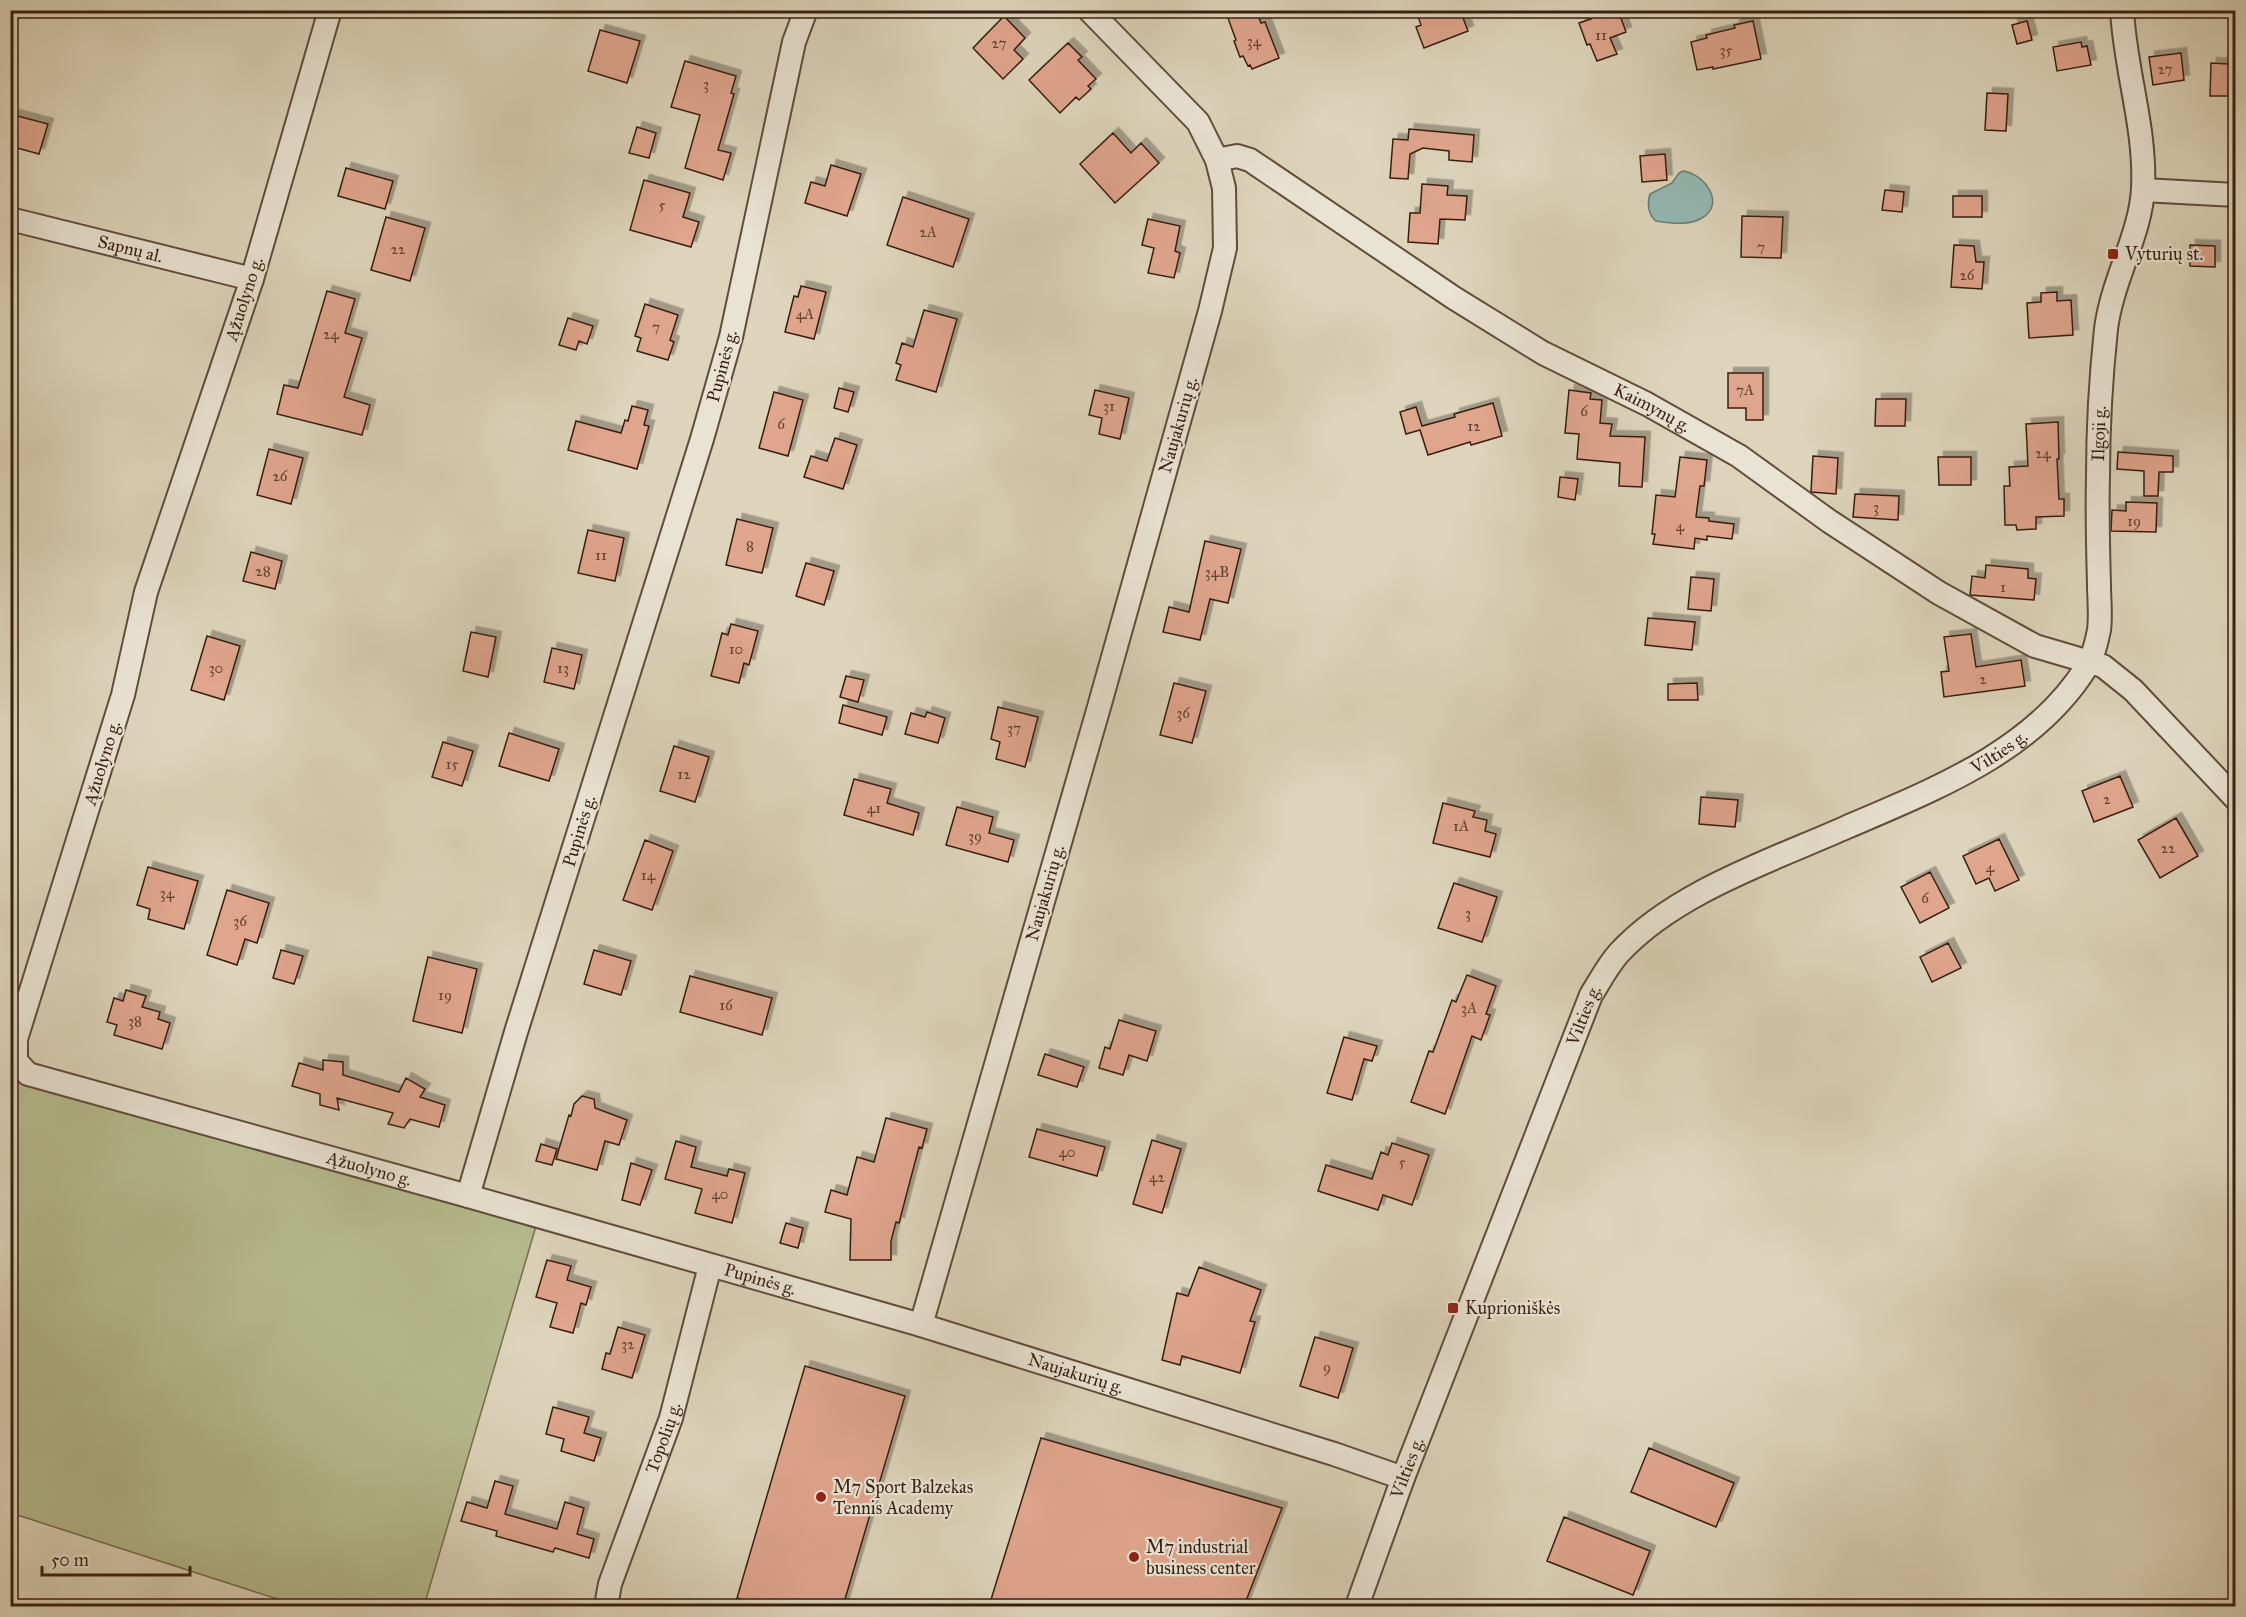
<svg xmlns="http://www.w3.org/2000/svg" width="2246" height="1617" font-family="'IM FELL Great Primer',serif">
  <style>
    .green { fill: #b5bb8d; stroke: #766c4e; stroke-width: 1.5 }
    .water { fill: #93b8b2; stroke: #6f7a71; stroke-width: 1.5 }
    .building { fill: #dfa58d; stroke: #381e10; stroke-width: 1.5; filter: url(#shadow) }
    .lines { fill: none; stroke-linecap: round; stroke-linejoin: round }
    .street-casing { stroke: #614c3b; stroke-width: 26 }
    .street { stroke: #e9e3d3; stroke-width: 22 }
    .poi-dot { fill: #8f2418; stroke: #e9e3d3; stroke-width: 2 }
    .labels { text-anchor: middle; dominant-baseline: central; stroke-width: 4.5; stroke-linejoin: round; paint-order: stroke }
    .number-label { font-size: 15px; fill: #62402f }
    .street-label { font-size: 18px; fill: #381e10; stroke: #e9e3d3 }
    .poi-label { font-size: 18px; fill: #381e10; stroke: #e9e3d3; text-anchor: start }
  </style>
  <defs>
    <filter id="shadow"><feDropShadow dx="5.5" dy="-5.5" stdDeviation="0" flood-color="#0004"/></filter>
  </defs>
  <rect width="100%" height="100%" fill="#ddd4bb"/>
  <filter id="stains"><feTurbulence type="fractalNoise" baseFrequency=".00333" numOctaves="4"/><feColorMatrix values="0 0 0 0 .2 0 0 0 0 .09 0 0 0 0 .02 0 0 0 .5 -.17"/></filter>
  <radialGradient id="worn" r=".72"><stop offset=".6" stop-color="#630" stop-opacity="0"/><stop offset="1" stop-color="#630" stop-opacity=".3"/></radialGradient>
  <!-- green -->
  <path class="green" d="M10,1076L536,1226L424,1606H299L11,1513Z"/>
  <!-- water -->
  <path class="water" d="M1683,171C1705,174 1726,204 1702,218C1689,226 1670,223 1656,221C1648,215 1647,203 1650,194L1672,183L1679,173Z"/>
  <!-- building -->
  <path class="building" d="M1225,10H1256L1261,23L1265,22L1279,58L1252,69L1250,65L1248,66L1243,56L1240,57L1234,41L1236,40Z
    M1416,10H1460L1468,31L1424,48L1416,27L1421,25Z
    M1588,10H1618L1626,32L1610,38L1617,54L1597,61L1590,44L1587,45L1579,23L1591,19Z
    M1004,16L1025,38L1014,50L1023,59L1003,79L973,48Z
    M1753,21L1761,59L1713,69V67L1697,70L1691,42L1707,38L1706,35L1735,28L1734,25Z
    M2027,21L2032,40L2017,44L2012,25Z
    M600,30L640,41L627,83L588,71Z
    M2081,42L2082,47L2087,46L2091,65L2057,71L2053,47Z
    M1068,43L1082,57L1078,60L1096,79L1088,86L1091,89L1079,100L1076,97L1060,113L1029,80Z
    M2181,53L2184,80L2153,85L2149,57Z
    M685,61L736,76L731,93L734,94L718,150L731,153L723,180L685,168L700,115L671,107Z
    M2211,63L2229,64L2228,96H2210Z
    M1987,93L2008,94L2006,131L1985,130Z
    M10,114L48,124L39,154L10,146Z
    M637,127L656,133L649,158L629,153Z
    M1409,129L1474,135L1472,162L1449,160V151L1423,148L1410,154L1408,179L1390,178L1393,139L1408,140Z
    M1113,133L1131,153L1141,143L1159,163L1115,203L1080,164Z
    M1665,154L1667,180L1642,182L1640,156Z
    M831,165L861,174L847,216L805,203L811,182L825,186Z
    M346,168L393,181L385,209L338,196Z
    M644,180L690,193L683,217L699,222L691,247L630,230Z
    M1422,184L1448,186L1447,195L1467,196L1465,220L1440,219L1438,244L1408,242L1410,213H1420Z
    M1885,190L1904,192L1902,212L1882,210Z
    M1953,196H1982V217H1953Z
    M903,197L969,219L953,267L887,245Z
    M1742,216L1783,217L1781,258L1741,257Z
    M386,217L425,228L410,281L371,270Z
    M1148,219L1180,226L1175,251L1180,253L1174,278L1148,273L1154,248L1142,245Z
    M1954,245L1974,246L1976,262H1984L1982,289L1951,287Z
    M2190,245L2215,246V267L2190,266Z
    M801,286L826,292L814,339L785,332L794,296L798,297Z
    M327,291L355,299L345,333L362,338L344,397L370,405L362,435L277,414L284,385L298,388Z
    M2057,292V301L2071,300L2073,335L2029,338L2027,303L2041,302V293Z
    M645,304L678,315L670,340L674,342L668,360L637,351L641,338L635,336Z
    M924,310L957,319L936,392L896,380L901,365L896,363L902,343L913,347Z
    M568,318L593,326L587,344L579,341L576,350L559,345Z
    M1728,373H1763V420H1746V408H1728Z
    M839,388L854,392L848,412L834,408Z
    M1095,390L1129,398L1120,439L1099,434L1102,418L1089,415Z
    M1569,390L1591,393L1590,399L1602,400L1600,423L1612,424L1610,436L1645,437L1642,487L1619,486L1620,463L1577,459L1579,434L1565,433Z
    M774,392L803,400L788,456L759,448Z
    M1876,399H1906L1905,426H1875Z
    M1493,403L1502,436L1471,445L1470,442L1428,455L1420,430L1406,434L1400,412L1416,407L1422,426L1455,417L1454,414Z
    M632,406L648,410L644,425L649,426L637,469L568,450L576,421L621,433L625,420L628,421Z
    M2058,422L2059,459H2057L2059,499H2064V516L2036,517V529L2017,530L2016,525H2005L2004,486H2010L2009,467L2028,466L2026,424Z
    M835,438L857,445L843,489L804,477L811,456L827,461Z
    M269,449L303,458L291,504L257,495Z
    M2118,452L2173,456V472H2159L2158,496H2144V471L2117,469Z
    M1813,456L1838,458L1836,494L1811,492Z
    M1680,457L1707,460L1704,486H1700L1696,517L1709,518V521L1734,524L1732,539L1707,536V540L1695,538L1694,549L1653,544L1655,534H1652L1656,495L1675,497Z
    M1938,457H1971V485H1939Z
    M1560,477L1578,479L1575,500L1558,497Z
    M1855,494L1899,496L1898,520L1853,517Z
    M2126,502L2157,503L2156,532L2111,531L2112,510L2126,511Z
    M737,519L773,528L762,573L726,565Z
    M588,530L624,538L615,581L578,573Z
    M1205,541L1241,549L1228,603L1210,599L1200,640L1163,632L1169,607L1189,612Z
    M251,552L282,561L275,589L243,581Z
    M806,563L834,571L824,605L796,596Z
    M1986,565L2028,569V578L2036,579L2034,600L1970,595L1972,576L1985,578Z
    M1691,577L1714,579L1711,611L1688,609Z
    M1648,618L1695,622L1692,650L1645,645Z
    M731,624L758,631L749,665L744,663L739,683L711,676L722,633L728,635Z
    M471,632L496,637L488,677L463,671Z
    M1971,634L1976,667L2021,660L2025,686L1944,697L1941,672L1949,671L1944,637Z
    M207,636L240,646L224,700L191,690Z
    M552,648L582,655L574,689L544,682Z
    M846,676L864,680L858,702L840,697Z
    M1174,683L1206,691L1192,743L1160,735Z
    M1697,683L1698,700H1668V684Z
    M843,705L887,717L882,735L839,723Z
    M998,707L1038,717L1025,767L996,759L1000,742L991,739Z
    M927,712L945,718L938,743L905,734L911,713L925,717Z
    M509,733L559,749L549,781L499,766Z
    M443,742L473,751L462,786L432,777Z
    M674,746L709,757L695,802L660,791Z
    M2120,776L2133,807L2094,822L2082,791Z
    M854,779L891,789L887,803L919,813L913,835L844,815Z
    M1701,797L1738,800L1735,827L1699,824Z
    M1443,803L1475,811L1473,817L1487,820L1485,831L1496,834L1490,857L1433,843Z
    M957,807L993,817L989,833L1014,840L1008,862L946,845Z
    M2176,818L2198,856L2160,878L2138,840Z
    M1999,839L2019,880L1995,891L1989,878L1976,884L1963,856Z
    M645,840L673,851L652,910L623,900Z
    M148,867L198,881L184,929L148,919L150,909L137,905Z
    M1930,872L1949,908L1920,923L1901,887Z
    M1454,883L1497,897L1482,942L1438,928Z
    M227,890L269,903L257,943L245,939L237,965L207,955Z
    M1948,943L1961,968L1932,982L1920,957Z
    M281,950L303,956L294,984L273,978Z
    M594,950L631,961L621,995L584,984Z
    M428,957L477,969L462,1033L413,1021Z
    M1467,975L1496,986L1486,1014L1490,1015L1481,1040L1472,1036L1445,1114L1411,1102L1429,1051L1433,1052L1452,1000L1456,1002Z
    M690,976L772,998L762,1035L680,1012Z
    M126,990L146,996L142,1007L160,1012L158,1019L170,1023L162,1049L114,1035L117,1025L107,1022L114,998L123,1001Z
    M1119,1020L1156,1031L1147,1061L1129,1055L1123,1075L1099,1068L1105,1047L1110,1049Z
    M1344,1037L1377,1046L1372,1061L1364,1059L1352,1100L1327,1093Z
    M1045,1054L1084,1067L1077,1087L1038,1075Z
    M323,1060L343,1062V1075L399,1092L406,1078L425,1089L420,1097L445,1105L439,1127L410,1119L404,1128L388,1124L393,1113L337,1098L339,1110L320,1105V1094L292,1086L299,1063L323,1070Z
    M582,1096L594,1099L595,1108L627,1120L619,1145L605,1141L597,1170L556,1159L569,1115L571,1116L574,1104Z
    M886,1118L927,1129L922,1148L919,1147L899,1223L896,1222L891,1241V1260H850L851,1219L825,1212L831,1190L847,1195L857,1157L874,1162Z
    M1037,1129L1105,1147L1097,1176L1029,1157Z
    M1152,1140L1181,1149L1162,1213L1133,1204Z
    M676,1141L696,1147L691,1167L727,1176L729,1169L745,1173L732,1223L695,1213L702,1189L665,1179Z
    M1392,1143L1429,1155L1412,1205L1383,1195L1378,1210L1318,1191L1326,1165L1372,1179L1381,1152L1388,1155Z
    M541,1144L557,1149L552,1165L536,1161Z
    M631,1163L652,1170L640,1205L622,1200Z
    M786,1223L803,1228L798,1248L780,1243Z
    M547,1260L571,1266L567,1280L591,1287L586,1305L581,1303L573,1333L550,1327L557,1303L536,1297Z
    M1199,1267L1261,1290L1250,1321L1255,1322L1240,1373L1182,1356L1180,1365L1162,1360L1177,1293L1188,1296Z
    M618,1327L645,1335L632,1378L602,1369L606,1353L610,1354Z
    M1315,1337L1353,1348L1338,1398L1300,1386Z
    M805,1366L905,1396L843,1606H765L737,1598Z
    M553,1407L589,1417L584,1433L601,1438L594,1461L561,1451L564,1439L546,1434Z
    M1041,1438L1282,1508L1244,1606H989Z
    M1649,1448L1734,1483L1716,1527L1631,1492Z
    M495,1481L513,1486L505,1514L557,1529L565,1502L584,1508L577,1534L594,1539L589,1558L555,1548L553,1552L496,1536L497,1531L461,1521L467,1502L487,1508Z
    M1564,1517L1650,1551L1633,1595L1547,1561Z"/>
  <g class="lines">
    <defs>
      <g id="street">
        <path id="s1" d="M330,10L252,279L146,592L123,695L16,1039V1061L28,1074L468,1196"/>
        <path id="s2" d="M806,10L794,42L731,337L702,439L516,1032L468,1196L921,1325"/>
        <path id="s3" d="M1089,10L1198,122L1217,160L1224,188L1225,248L1210,311L1099,707L921,1325L1334,1454L1403,1478"/>
        <path id="s4" d="M1217,160L1237,156L1250,160L1454,298L1543,353L1647,404L1739,456L1829,521L1939,593L2035,646L2103,666L2133,690L2236,799"/>
        <path d="M2143,190L2236,195"/>
        <path id="s5" d="M10,219L252,279"/>
        <path id="s6" d="M606,1606L610,1584L671,1418L710,1266"/>
        <path id="s7" d="M1357,1606L1403,1478L1591,995C1600,981 1608,965 1619,953C1675,892 1773,860 1847,827C1935,789 2035,751 2087,666C2093,656 2097,641 2099,630C2101,615 2099,599 2099,585C2098,549 2097,512 2098,476C2098,429 2101,376 2106,329C2112,280 2141,234 2143,188C2146,128 2125,70 2122,10"/>
      </g>
    </defs>
    <!-- street casing -->
    <use href="#street" class="street-casing"/>
    <!-- street -->
    <use href="#street" class="street"/>
  </g>
  <!-- markers -->
  <g class="poi-dot">
    <rect x="2107" y="248" width="12" height="12" rx="3"/>
    <rect x="1447" y="1302" width="12" height="12" rx="3"/>
    <circle cx="821" cy="1497" r="6"/>
    <circle cx="1134" cy="1557" r="6"/>
  </g>
  <g class="labels">
    <!-- number labels -->
    <g class="number-label">
      <text x="1601" y="35">11</text>
      <text x="1254" y="41">34</text>
      <text x="999" y="43">27</text>
      <text x="1726" y="50">35</text>
      <text x="2165" y="69">27</text>
      <text x="706" y="84">3</text>
      <text x="662" y="205">5</text>
      <text x="928" y="232">2A</text>
      <text x="1761" y="247">7</text>
      <text x="398" y="249">22</text>
      <text x="1967" y="275">26</text>
      <text x="805" y="314">4A</text>
      <text x="656" y="327">7</text>
      <text x="331" y="334">24</text>
      <text x="1745" y="390">7A</text>
      <text x="1109" y="406">31</text>
      <text x="1584" y="411">6</text>
      <text x="781" y="424">6</text>
      <text x="1474" y="426">12</text>
      <text x="2043" y="453">24</text>
      <text x="280" y="476">26</text>
      <text x="1876" y="507">3</text>
      <text x="2134" y="521">19</text>
      <text x="1680" y="526">4</text>
      <text x="750" y="546">8</text>
      <text x="601" y="555">11</text>
      <text x="263" y="571">28</text>
      <text x="1217" y="572">34B</text>
      <text x="2003" y="587">1</text>
      <text x="736" y="649">10</text>
      <text x="216" y="668">30</text>
      <text x="563" y="668">13</text>
      <text x="1983" y="679">2</text>
      <text x="1183" y="713">36</text>
      <text x="1014" y="728">37</text>
      <text x="452" y="764">15</text>
      <text x="684" y="774">12</text>
      <text x="2107" y="799">2</text>
      <text x="874" y="808">41</text>
      <text x="1461" y="826">1A</text>
      <text x="975" y="836">39</text>
      <text x="2168" y="848">22</text>
      <text x="1990" y="867">4</text>
      <text x="648" y="875">14</text>
      <text x="167" y="893">34</text>
      <text x="1925" y="898">6</text>
      <text x="1468" y="913">3</text>
      <text x="240" y="921">36</text>
      <text x="445" y="995">19</text>
      <text x="726" y="1005">16</text>
      <text x="1469" y="1008">3A</text>
      <text x="135" y="1021">38</text>
      <text x="1067" y="1152">40</text>
      <text x="1402" y="1162">5</text>
      <text x="1157" y="1177">42</text>
      <text x="720" y="1194">40</text>
      <text x="628" y="1344">32</text>
      <text x="1327" y="1367">9</text>
    </g>
    <!-- street labels -->
    <g class="street-label">
      <text stroke="none"><textPath href="#s5" startOffset="124">Sapnų al.</textPath></text>
      <text transform="translate(244 299) rotate(-72)">Ąžuolyno g.</text>
      <text transform="translate(722 366) rotate(-75)">Pupinės g.</text>
      <text stroke="none"><textPath href="#s4" startOffset="507">Kaimynų g.</textPath></text>
      <text transform="translate(1178 425) rotate(-74)">Naujakurių g.</text>
      <text stroke="none"><textPath href="#s7" startOffset="1496">Ilgoji g.</textPath></text>
      <text stroke="none"><textPath href="#s7" startOffset="1137">Vilties g.</textPath></text>
      <text transform="translate(102 763) rotate(-73)">Ąžuolyno g.</text>
      <text transform="translate(579 831) rotate(-73)">Pupinės g.</text>
      <text transform="translate(1045 893) rotate(-74)">Naujakurių g.</text>
      <text stroke="none"><textPath href="#s7" startOffset="633">Vilties g.</textPath></text>
      <text stroke="none"><textPath href="#s1" startOffset="1470">Ąžuolyno g.</textPath></text>
      <text stroke="none"><textPath href="#s2" startOffset="1538">Pupinės g.</textPath></text>
      <text stroke="none"><textPath href="#s3" startOffset="1569">Naujakurių g.</textPath></text>
      <text stroke="none"><textPath href="#s6" startOffset="178">Topolių g.</textPath></text>
      <text stroke="none"><textPath href="#s7" startOffset="147">Vilties g.</textPath></text>
    </g>
    <!-- poi labels -->
    <g class="poi-label">
      <text x="2125" y="254">Vyturių st.</text>
      <text x="1465" y="1308">Kuprioniškės</text>
      <text x="833" y="1487">M7 Sport Balzekas<tspan x="833" dy="21">Tennis Academy</tspan></text>
      <text x="1146" y="1547">M7 industrial<tspan x="1146" dy="21">business center</tspan></text>
    </g>
  </g>
  <!-- margin -->
  <rect width="2246" height="1617" fill="none" stroke="#ddd4bb" stroke-width="36"/>
  <rect x="12" y="12" width="2222" height="1593" fill="none" stroke="#381e10" stroke-width="3"/>
  <rect x="18" y="18" width="2210" height="1581" fill="none" stroke="#381e10" stroke-width="1.5"/>
  <!-- scale -->
  <path d="M42 1566v9h148v-9" fill="none" stroke="#381e10" stroke-width="3"/>
  <text x="51" y="1566" font-size="18" fill="#381e10" stroke="#e9e3d3" stroke-width="4.5" paint-order="stroke">50 m</text>
  <rect width="100%" height="100%" filter="url(#stains)"/>
  <rect width="100%" height="100%" fill="url(#worn)"/>
</svg>
